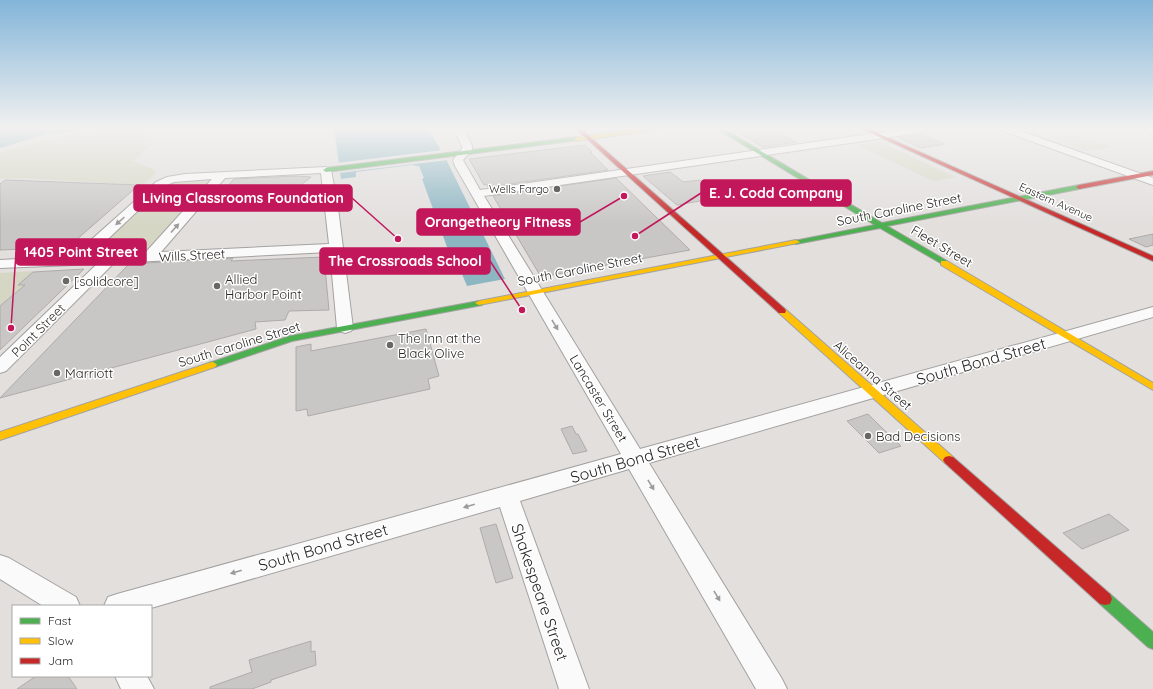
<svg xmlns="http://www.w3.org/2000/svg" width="1153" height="689" font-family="Quicksand,sans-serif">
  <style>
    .green { fill: #d5d6c4 }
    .water { fill: #8db6c3 }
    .pier { fill: #e2dfdd }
    .building { fill: #c8c7c5; stroke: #aeabaa }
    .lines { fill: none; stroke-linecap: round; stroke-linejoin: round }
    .street-casing { stroke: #a4a2a1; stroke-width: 2 }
    .fast-casing { stroke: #a4a2a1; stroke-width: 2 }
    .slow-casing { stroke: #a4a2a1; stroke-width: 2 }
    .jam-casing { stroke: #a4a2a1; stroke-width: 2 }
    .street { fill: #fbfafa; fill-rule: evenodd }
    .fast { fill: #4caf50; fill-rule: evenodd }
    .slow { fill: #ffc107; fill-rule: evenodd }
    .jam { fill: #c62828; fill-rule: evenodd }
    .oneway { fill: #9c9b9a }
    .poi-dot { fill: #696765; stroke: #fff; stroke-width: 1.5 }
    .labels { text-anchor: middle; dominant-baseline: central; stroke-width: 3; stroke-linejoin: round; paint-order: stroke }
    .far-poi-label { font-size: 11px; fill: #282625; stroke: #fff; text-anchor: end }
    .far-street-label { font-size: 11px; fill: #282625; stroke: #fff }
    .street-label { font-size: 13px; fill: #282625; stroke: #fff }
    .poi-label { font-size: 13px; fill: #282625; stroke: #fff; text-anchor: start }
    .near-street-label { font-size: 16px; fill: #282625; stroke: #fff }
    .leader { fill: none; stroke: #c2185b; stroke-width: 1.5 }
    .callout-dot { fill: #c2185b; stroke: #fff; stroke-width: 1.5 }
    .callout { fill: #c2185b; stroke: #c2185b; stroke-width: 1.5 }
    .callout-label { font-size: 14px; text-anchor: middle; font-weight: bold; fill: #fff }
  </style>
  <rect width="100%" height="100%" fill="#e2dfdd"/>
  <!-- green -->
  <path class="green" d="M120,129H154L148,134V137L154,140C148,149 141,154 133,161L155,170L157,172L143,185L19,178L0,179V153L51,138Z
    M1071,133L1113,147L1086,151L1045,137Z
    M878,141L956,177L933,181L857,145Z
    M212,179L148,250L132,254L93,255L92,253L168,182Z
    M34,271L18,285L29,284L25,288H21L0,306V273Z"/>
  <!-- water -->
  <path class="water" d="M0,128H96L44,135L0,148Z
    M334,128H428L446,159L505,279L467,286L454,255H450L422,179L424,178L419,166L411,165L356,172V177L341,179Z"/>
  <!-- pier -->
  <path class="pier" d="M443,150L448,160L339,173L336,163Z"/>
  <!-- building -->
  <path class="building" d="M731,128H770L796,142L763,147Z
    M922,135L945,144L921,148L899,138Z
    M585,145L592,152L591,153L608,170L488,187L486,184L484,185L469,159Z
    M670,172L683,182L700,180L723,197L677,205L643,176Z
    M296,176L311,177L301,185L314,187L305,201L213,203L234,179Z
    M616,178L690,250L541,277L493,196Z
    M5,180L139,185L68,247L0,250V184Z
    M1153,234V245L1146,247L1129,239Z
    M324,257L329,310L289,311L285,320L255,322L256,329L0,398L129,264L233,258L231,261Z
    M84,269L0,350V306L25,285H18L33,272Z
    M426,329L439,376L428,379L430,389L308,416L307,409L296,411V347L311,344V351Z
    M868,414L880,426L901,446L879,453L847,421Z
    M572,426L576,434H578L587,451L573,454L561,429Z
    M1109,514L1129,530L1082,549L1063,533Z
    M496,524L513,578L496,583L480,528Z
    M311,641V652L315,651L316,665L271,680V682L252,689H210V687L252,672L249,660Z
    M36,676H68L77,689H17Z"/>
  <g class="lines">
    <defs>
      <path id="street" d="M453,128H463L472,146V150L463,160L480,190L912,128H937L932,131L484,196L640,449L1153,307V317L649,463L782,679L787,689H756L629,469L520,501L589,689H559L500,507L151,608V606H104L108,597L117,594L621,454L455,166L453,160L462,149V146Z
        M998,128H1012L1153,178V185L1000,130Z
        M1142,128H1153V133Z
        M326,167L331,170L338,208L353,328L351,331L345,333L339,331L337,328L330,252L114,263L6,371L0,373V357L97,264L0,268V260L73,256L156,182L167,177L185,174ZM321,173L329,244L161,252L225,178ZM212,179L145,253L90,256L164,186L174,182Z
        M0,555L9,558L76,597L80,606H43L0,579Z
        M115,676H147L154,689H121Z"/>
      <path id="fast" d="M716,128H722L882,223L1079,185L1082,187L1079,189L887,226L947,261V265H944L880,228L796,244L792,242L794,241L875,225Z
        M577,137L579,138V140L326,172L323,170L326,168Z
        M479,301H482L483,303L482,305L292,341L215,367H209L207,365L209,363L290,336Z
        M1105,593L1110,594L1153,632V649L1148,647L1100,604L1098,599L1100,594Z"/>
      <path id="slow" d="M653,128H668L577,141L574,139L577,137Z
        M796,240L800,242L798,243L479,305L475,303L479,301Z
        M941,261H947L1153,383V390L941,265Z
        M782,308L785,309L953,457L955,460L953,463L949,464L945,463L779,313L778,311Z
        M212,362L215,363L217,365L215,367L0,440V432Z"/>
      <path id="jam" d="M575,128H580L785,309L786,311L785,313H779Z
        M860,128H866L1153,256V261Z
        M1153,171V175L1079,189L1076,187L1079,185Z
        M949,456L953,457L1110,594L1112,599L1110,604L1105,605L1100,604L945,463L943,460L945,457Z"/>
    </defs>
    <!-- street casing -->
    <use href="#street" class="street-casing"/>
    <!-- fast casing -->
    <use href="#fast" class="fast-casing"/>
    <!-- slow casing -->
    <use href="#slow" class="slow-casing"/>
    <!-- jam casing -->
    <use href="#jam" class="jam-casing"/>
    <!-- street -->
    <use href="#street" class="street"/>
    <!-- fast -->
    <use href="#fast" class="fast"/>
    <!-- slow -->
    <use href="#slow" class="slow"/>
    <!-- jam -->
    <use href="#jam" class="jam"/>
  </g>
  <!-- one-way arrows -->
  <defs><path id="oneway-solid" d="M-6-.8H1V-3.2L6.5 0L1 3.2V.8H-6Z"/></defs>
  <g class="oneway">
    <use href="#oneway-solid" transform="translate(120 221) rotate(138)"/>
    <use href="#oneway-solid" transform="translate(175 228) rotate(-48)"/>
    <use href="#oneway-solid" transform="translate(555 325) rotate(59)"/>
    <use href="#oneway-solid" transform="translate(651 485) rotate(59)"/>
    <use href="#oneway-solid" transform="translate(469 506) rotate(164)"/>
    <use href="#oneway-solid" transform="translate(236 572) rotate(164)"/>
    <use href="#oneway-solid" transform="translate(717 596) rotate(59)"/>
  </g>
  <!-- sky -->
  <linearGradient id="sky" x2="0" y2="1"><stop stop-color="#83b5d9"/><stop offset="0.57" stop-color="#f2f1f0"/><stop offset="1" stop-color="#f2f1f0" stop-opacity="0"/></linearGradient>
  <rect width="1153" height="225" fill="url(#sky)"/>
  <!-- markers -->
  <g class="poi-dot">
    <circle cx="557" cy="189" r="4"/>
    <circle cx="66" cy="281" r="4"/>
    <circle cx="217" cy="286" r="4"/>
    <circle cx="390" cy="345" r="4"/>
    <circle cx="57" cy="373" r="4"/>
    <circle cx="868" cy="436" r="4"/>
  </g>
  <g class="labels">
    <!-- far-poi labels -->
    <g class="far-poi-label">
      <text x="549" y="189">Wells Fargo</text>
    </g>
    <!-- far-street labels -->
    <g class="far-street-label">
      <text transform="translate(1056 202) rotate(24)">Eastern Avenue</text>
    </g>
    <!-- street labels -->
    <g class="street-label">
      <text transform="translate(899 209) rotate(-11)">South Caroline Street</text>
      <text transform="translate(942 246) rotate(31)">Fleet Street</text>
      <text transform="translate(192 255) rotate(-3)">Wills Street</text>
      <text transform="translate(580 269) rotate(-11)">South Caroline Street</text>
      <text transform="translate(38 330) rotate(-45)">Point Street</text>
      <text transform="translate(239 344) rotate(-17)">South Caroline Street</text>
      <text transform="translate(873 375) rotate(41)">Aliceanna Street</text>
      <text transform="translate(599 398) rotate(59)">Lancaster Street</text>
    </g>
    <!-- poi labels -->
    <g class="poi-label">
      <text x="225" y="279">Allied<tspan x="225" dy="15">Harbor Point</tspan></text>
      <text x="74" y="281">[solidcore]</text>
      <text x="398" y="338">The Inn at the<tspan x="398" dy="15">Black Olive</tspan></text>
      <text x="65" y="373">Marriott</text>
      <text x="876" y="436">Bad Decisions</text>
    </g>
    <!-- near-street labels -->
    <g class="near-street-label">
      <text transform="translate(981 361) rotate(-16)">South Bond Street</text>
      <text transform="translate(635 459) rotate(-16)">South Bond Street</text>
      <text transform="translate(323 547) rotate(-16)">South Bond Street</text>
      <text transform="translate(540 592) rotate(71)">Shakespeare Street</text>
    </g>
  </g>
  <!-- callouts -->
  <path class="leader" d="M635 236L701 193M398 239L352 198M624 196L580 222M11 328L16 252M522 310L490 261"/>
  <g class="callout-dot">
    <circle cx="635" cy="236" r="4"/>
    <circle cx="398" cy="239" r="4"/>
    <circle cx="624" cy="196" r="4"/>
    <circle cx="11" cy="328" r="4"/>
    <circle cx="522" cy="310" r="4"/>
  </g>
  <g class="callout">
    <rect x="701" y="180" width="150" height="26" rx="4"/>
    <rect x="134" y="185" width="218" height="26" rx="4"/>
    <rect x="417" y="209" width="163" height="26" rx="4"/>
    <rect x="16" y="239" width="130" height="26" rx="4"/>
    <rect x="320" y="248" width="170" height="26" rx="4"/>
  </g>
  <g class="callout-label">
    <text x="776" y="198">E. J. Codd Company</text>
    <text x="243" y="203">Living Classrooms Foundation</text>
    <text x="498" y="227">Orangetheory Fitness</text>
    <text x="81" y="257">1405 Point Street</text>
    <text x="405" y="266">The Crossroads School</text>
  </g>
  <!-- legend -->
  <rect x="12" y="605" width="140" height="72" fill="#ffffff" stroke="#a9a8a8"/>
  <rect x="20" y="618" width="20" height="6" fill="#4caf50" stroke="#a9a8a8"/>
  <text x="48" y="625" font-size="12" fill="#282625">Fast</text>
  <rect x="20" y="638" width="20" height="6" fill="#ffc107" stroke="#a9a8a8"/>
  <text x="48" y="645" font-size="12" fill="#282625">Slow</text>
  <rect x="20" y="658" width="20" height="6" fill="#c62828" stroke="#a9a8a8"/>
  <text x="48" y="665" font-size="12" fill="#282625">Jam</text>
</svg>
